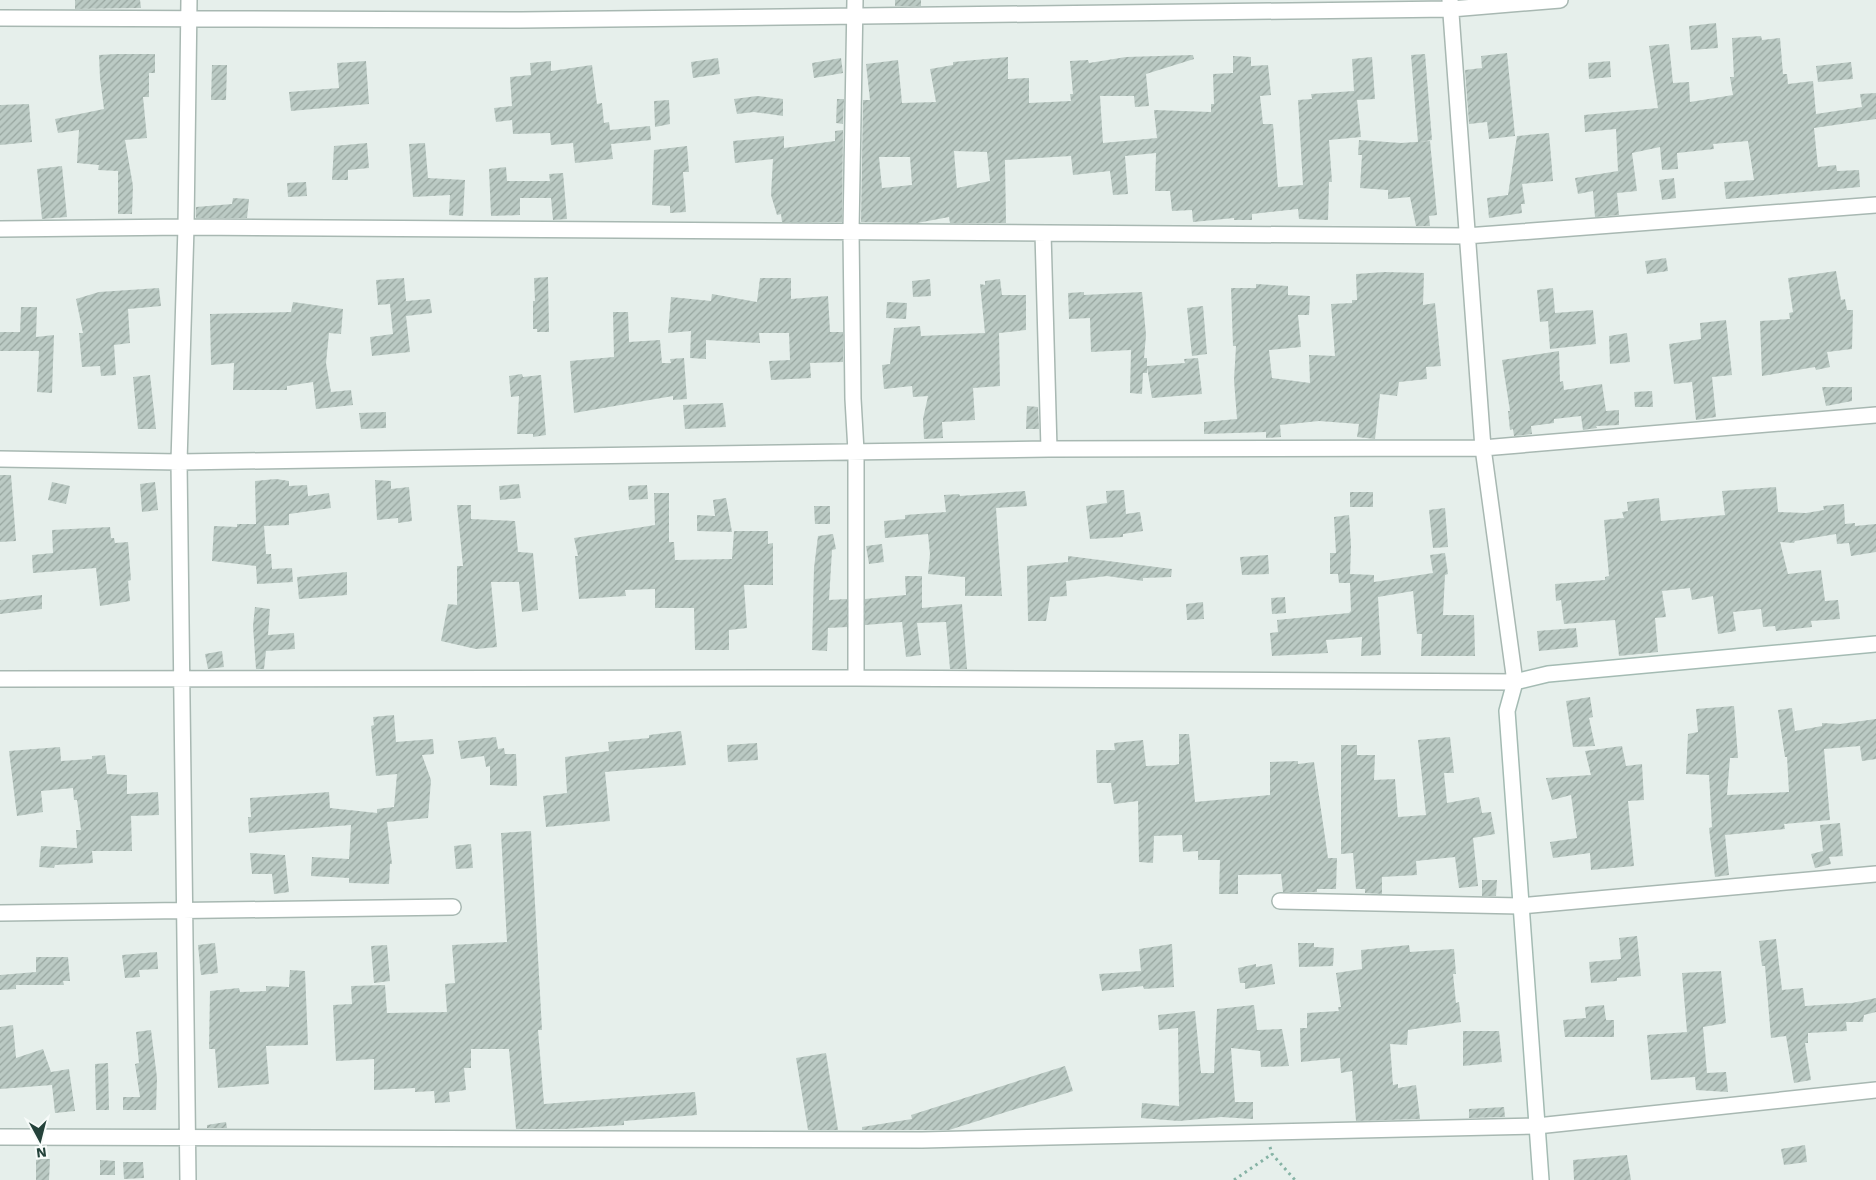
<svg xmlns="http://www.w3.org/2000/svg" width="1876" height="1180" font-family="'Work Sans',sans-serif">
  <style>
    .building { fill: url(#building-hatch); fill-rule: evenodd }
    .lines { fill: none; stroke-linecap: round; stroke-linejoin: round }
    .street-casing { stroke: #a8b8b2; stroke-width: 18 }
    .secondary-casing { stroke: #a4bbb3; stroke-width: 18 }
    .path { stroke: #86b3a5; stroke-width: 3; stroke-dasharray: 2.5 4; stroke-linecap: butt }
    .street { stroke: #fff; stroke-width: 15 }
    .secondary { stroke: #fff; stroke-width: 15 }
  </style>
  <defs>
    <pattern id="building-hatch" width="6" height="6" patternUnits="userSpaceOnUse" patternTransform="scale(1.25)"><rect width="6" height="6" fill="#bbcac4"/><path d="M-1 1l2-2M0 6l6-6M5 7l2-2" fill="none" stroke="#98a6a0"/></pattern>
  </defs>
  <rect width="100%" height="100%" fill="#e6efeb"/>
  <!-- building -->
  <path class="building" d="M75,0H140L141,8L75,9Z
    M895,0H921V6H895Z
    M1716,23L1718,48L1691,50L1689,26Z
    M1761,36L1762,40L1780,38L1783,74H1787L1788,84L1813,81L1816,114L1862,107L1860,94L1876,93V119L1814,128L1818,167L1836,165L1837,171L1859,170L1860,187L1726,199L1724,182L1754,180L1748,141L1713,144L1714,149L1677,153L1678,169L1662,170L1660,147L1632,153L1637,191L1617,193L1619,215L1595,217L1593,191L1578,194L1575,178L1618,171L1616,129L1585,132L1584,115L1658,108L1649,46L1669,44L1673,83L1689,82L1690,102L1733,95L1730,77H1734L1732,38Z
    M1507,53L1515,136L1489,139L1487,122L1469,124L1465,70L1482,68L1481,56Z
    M116,54H155V73H149V97H143L147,138L125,140L133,186L132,214H118V171L98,170L99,165L77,163L79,130L58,133L55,119L104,109L100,78L99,55Z
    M1425,54L1432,140L1418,142L1411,55Z
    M1193,55L1194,59L1146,74L1149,106L1135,107L1134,96H1100L1103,143L1157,138L1154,110L1211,112V104H1214L1213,74L1233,73V56L1251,57V66L1268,65L1271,95L1260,96L1263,124H1273L1278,187L1303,185L1298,100L1312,99L1311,94L1354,91L1352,59L1372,57L1375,99L1357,100L1361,137L1329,140L1332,182H1329L1328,220L1299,219L1298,209L1252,214V220H1234V218L1193,222L1192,210L1172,211L1170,191H1155L1156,153L1125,156L1128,194L1113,195L1110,171L1073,175L1071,156L1005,160L1006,223H950L949,217L917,223L861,222L863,100H870L866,64L898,60L902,103L936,102L930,69L953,65V62L1008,57V79L1029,78V103L1071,101L1070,94H1073L1070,61L1088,60L1089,63L1126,57ZM954,151L987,152L990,181L957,188ZM879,157H910L912,185L882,188Z
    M718,58L720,74L693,78L691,62Z
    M841,58L843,73L814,78L812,63Z
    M366,61L369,104L291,111L289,92L339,88L337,63Z
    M551,61V71L592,65L597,104L602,103L604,123L609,122L610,130L650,126L651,140L611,144L613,159L575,163L573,143L551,145L550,133L513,134L512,120L496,122L494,108L512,106L510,77L531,75L530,63Z
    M1610,61L1611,77L1589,79L1588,63Z
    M1851,62L1853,79L1818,82L1816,66Z
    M212,65H227L226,100H211Z
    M757,96L783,99V116L754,112L737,114L734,99Z
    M837,99H844L843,124L836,123Z
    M669,100L670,124L655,127L654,101Z
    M29,104L32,142L0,145V105Z
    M843,130L842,222H782L781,214L777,215L771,195L773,159L735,163L733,141L784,136V148L835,141V131Z
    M1549,133L1553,181L1522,184L1525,204H1521L1522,213L1489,218L1487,198L1508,195L1517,136Z
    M1359,140L1401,143L1430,141L1437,215L1429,216L1430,226H1416L1410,197L1388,199V190L1360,188L1362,155H1358Z
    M367,143L369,168L348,170V180H332L334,146Z
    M425,143L428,178L465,180L463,216L449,215L450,195L413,197L409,144Z
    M687,146L689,172H683L686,212L670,213V206L652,205L654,150Z
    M62,166L67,217L42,219L37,169Z
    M506,167L507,181H550L549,174L563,173L567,219L553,220L551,198H520V215L491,216L489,169Z
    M1674,178L1676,198L1662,200L1659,180Z
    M306,182L307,196L288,197L287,183Z
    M233,198L249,199L247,218H196V207L232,204Z
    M1666,258L1668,271L1647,274L1645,261Z
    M1836,271L1841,300L1845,299L1847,310H1853L1852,349L1827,352L1830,367L1816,370L1815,367L1762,376L1760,321L1790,319L1789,313L1793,312L1788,278Z
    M1385,272L1424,273L1423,305L1435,303L1441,366L1426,367L1427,379L1399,382L1397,396L1380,394L1375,439L1357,437L1359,424L1319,421L1280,425L1281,437L1266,438V432L1204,434V422L1237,419L1234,380L1236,346H1233L1231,288H1256V284L1288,286V295L1310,296L1309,315H1298L1301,347L1269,350L1272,378L1310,383L1309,355L1335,356L1331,304L1352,303V300H1357L1356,274Z
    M548,277L549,332H537V329H533V301H535L534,278Z
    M404,278L406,301L430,299L432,313L406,316L410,352L372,356L370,337L393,334L390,304L378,305L376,280Z
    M760,278H791V299L828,296L830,332H843V362L810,363L811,378L771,380L769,361L790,360L789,333H759L760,343L706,340V359L690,358L691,331L668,333L671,297L711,301L712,294L757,302Z
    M930,279L931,296L913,297L912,281Z
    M1000,279L1002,295H1026V330L999,333L1000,386L973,388L975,420L942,422L943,438L924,439L923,419L928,396L913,397L912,386L884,389L882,365L890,364L894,328L920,326L921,336L985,333L980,284L985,285V281Z
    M159,288L161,306L128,309L130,343L114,345L116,375L101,376L100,366L82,367L79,333H83L76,299L99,292Z
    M1553,288L1555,313L1593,310L1596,344L1550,349L1548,321L1540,322L1537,290Z
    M1084,292V295L1142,292L1146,335L1144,358H1147V366L1185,363L1184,359L1198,358L1202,394L1152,398L1147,367V373H1143L1142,394L1130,393L1131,350L1091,352L1090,318L1069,319L1068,293Z
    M293,302L343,309L341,334L329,333L326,363L331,392L351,390L353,405L316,409L313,382L287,386V390H233L234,363L211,365L210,314L291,312Z
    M887,302L907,303L906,319L886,318Z
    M1203,306L1207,354L1192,356L1187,308Z
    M21,307H37L36,337L54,335L52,393L37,392L39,351H0V332H20Z
    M613,312H628L629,342L660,340L662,363H671L670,359L684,358L687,399L673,400V396L574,413L570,361L614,357Z
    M1726,320L1732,375L1712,377L1716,417L1696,420L1692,382L1674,384L1669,344L1701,339L1700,323Z
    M1627,333L1630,362L1610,364L1609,336Z
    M1559,351L1560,382L1563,381L1564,390L1602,384L1606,411L1619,410V425L1596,426L1597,428L1583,430L1581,416L1554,419V423L1531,426L1532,434L1514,436L1513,429L1510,430L1508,411H1510L1502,360Z
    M522,374L523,377L541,375L546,435L533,437V434H517L519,396L511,397L509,376Z
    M150,375L156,429H138L133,377Z
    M1822,387H1852V401L1826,406Z
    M1652,391L1653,407H1635L1634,392Z
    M723,403L726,427L685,429L683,405Z
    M1027,406L1038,407L1039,429H1026Z
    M386,412V428L361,429L359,413Z
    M0,475H11L16,541L0,542Z
    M276,479L289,481V486L307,485L308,496L329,493L331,508L289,514V525L264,526L266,554H271L272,569L292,568L293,582L257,584L256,566L212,561L214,526L237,527V524H256L255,481Z
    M375,480L391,481V489L409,487L412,521L398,523V518L377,520Z
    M52,482L70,486L66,504L48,500Z
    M155,482L158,510L142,512L140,484Z
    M519,484L521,498L500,500L499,486Z
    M647,485L648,499L629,500L628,486Z
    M1776,487L1778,512L1806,513L1824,510L1823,506L1844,504L1845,524L1855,523V526L1876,524V552L1851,556L1849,543L1837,544L1836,534L1795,541L1794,543L1780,542L1788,574L1821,570L1825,601L1838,600L1840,619L1811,621L1812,627L1776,631L1775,626L1763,627L1761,609L1733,612L1736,631L1718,634L1713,596L1692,600L1690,588L1662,591L1666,617L1655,618L1658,652L1619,656L1615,620L1564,624L1561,600L1556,601L1555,584L1605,580V577L1609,576L1604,520L1624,518L1622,512L1628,511L1627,502L1659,498L1661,521L1725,515L1722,491Z
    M1124,490L1126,514L1140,512L1143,531L1123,534V537L1090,539L1086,506L1107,503L1106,491Z
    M1025,491L1027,506L996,508L1002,596H965V577L928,574L930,554L928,534L885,538L884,521L905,519V515L946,512L944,495L959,494L960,496Z
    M1350,492H1373V507H1350Z
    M654,493H669V542H674L675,560L732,559L734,531H768V544L773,543V585H744L747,628L729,630V650H695L694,608H655V589L625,590L626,596L579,599L575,556H578L574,538L655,525Z
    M726,498L732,532L697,531V515L715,516L713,500Z
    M457,505H471V519L515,521L518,552L533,553L538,610L522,612L519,582H491L497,647L476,649L441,641L448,604L457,605V566H463Z
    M814,506H830V524H815Z
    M1445,508L1448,547L1433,548L1429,510Z
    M1349,515L1351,546L1350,574L1374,575V582L1433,573L1430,555L1445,553L1448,574L1445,575L1443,615H1474L1475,656H1421L1422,634H1417L1413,591L1378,597L1381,655L1361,656L1362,637L1326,640L1328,653L1272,656L1270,633L1278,632L1277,620L1349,613L1351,611L1350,583H1339L1338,574H1330V553H1336L1334,517Z
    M110,527L111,538H114L115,543L128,542L131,580L128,581L130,601L100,606L96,568L33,573L32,555L53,553L52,530Z
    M833,534L836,549L832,550L829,600L847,599V627L828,628L827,651L812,650L814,568L818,536Z
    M882,544L884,562L869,564L866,546Z
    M1268,555L1269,574L1242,575L1240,557Z
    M1068,556L1172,569L1171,577L1143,578V581L1107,576L1066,581L1067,596L1050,597L1046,621H1028L1027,566L1068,562Z
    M347,572V595L299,599L297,577Z
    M905,576H922V608L962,604L967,669H950L946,622L917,623L921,655L906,657L902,622L865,625V599L906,595Z
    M42,595V609L0,614V600Z
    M1285,597L1286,613L1272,614L1271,598Z
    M1203,602L1204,619L1187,620L1186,604Z
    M255,607L270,609L268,635L294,633L295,649L266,651L264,669H256L253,626Z
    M1576,628L1578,647L1539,651L1537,631Z
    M222,651L224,667L208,669L205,654Z
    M1590,697L1593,717L1589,718L1595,746L1573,747L1566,701Z
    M1734,706L1738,758H1730L1727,795L1789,792L1787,757H1785L1778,710L1792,708L1795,731L1822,726V723L1840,724L1876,719V759L1862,761L1860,746L1824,749L1830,820L1784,824L1785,829L1725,835L1729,875L1715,877L1709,828L1712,827L1709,775L1686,774L1688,734L1698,732L1696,709Z
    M394,715L396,742L433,739L434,754L422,755L431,780L428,818L387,822L392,864H390L389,884L349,883V878L311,876L312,857L349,859L351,825L249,833L248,817H251L250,798L329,792L330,808L377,813V809L394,807L397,774L376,776L371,726L374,725L373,717Z
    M681,731L686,765L605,772L610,821L546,827L543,796L567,793L565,757L609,751L608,742L649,738V735Z
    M1179,734H1189L1195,802L1270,795V762L1298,761V764L1314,762L1328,858H1337L1336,889H1317V892H1283L1281,874L1238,875V894H1219L1220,860H1198V851L1183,852L1182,835L1154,836L1153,863L1139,862L1138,801L1114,804L1111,783H1097L1096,750H1115L1114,743L1143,740L1146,766L1175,765L1179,764Z
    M496,737L498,749L504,748L505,754H516L517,786L490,785V766L486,767L484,756L461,759L458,741Z
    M1450,737L1454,773H1444L1447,803L1479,797L1482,813L1491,812L1495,834L1473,838L1478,886L1459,888L1455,857L1416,861L1417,875L1382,877V894L1365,893V889H1356L1353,853L1341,854V745H1357V755H1375L1374,780L1395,779L1398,817L1426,815L1418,740Z
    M757,743L758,760L728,762L727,745Z
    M1622,746L1626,766L1642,764L1644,800L1628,801L1634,866L1591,870L1590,853L1553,858L1550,842L1577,838L1571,795L1552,800L1546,778L1591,775L1585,751Z
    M60,747L61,761L92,759V756L105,755L107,774L127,775V794L158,792L159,815L131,816L132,851H92L93,863L55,865L54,868L39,867L41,846L77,848L76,830H81L77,800H74L73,788L41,791L43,812L17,816L9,751Z
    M1840,823L1843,856L1829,857L1831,864L1815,868L1811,854L1823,851L1820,825Z
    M531,831L542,1030H538L544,1104L695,1092L697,1115L624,1121V1125L565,1129H516L509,1049H471V1068H464L466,1090L449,1092L450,1102L435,1103L434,1091L415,1092V1088L374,1090V1059L336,1061L333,1005L352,1004L351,986L385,985L387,1013L447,1012L445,984L455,983L452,945L507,942L501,833Z
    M471,844L473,868L456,869L454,846Z
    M250,853L285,855L289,892L274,894L272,874H252Z
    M1482,880H1497L1496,896H1482Z
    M1637,936L1641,976L1617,978V981L1591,983L1589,962L1621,959L1619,938Z
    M1776,939L1782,990L1803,988L1805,1006L1852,1003L1876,998V1012L1864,1015L1863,1022H1846L1847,1031L1808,1033V1043H1805L1811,1080L1794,1083L1786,1036L1771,1038L1765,966H1762L1759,941Z
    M215,943L218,973L201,975L198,945Z
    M1298,943H1314V947L1334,948L1333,966L1299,967Z
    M1172,944L1174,987L1144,989L1143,986L1102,991L1099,974L1141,971L1139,949Z
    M387,945L390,981L374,983L371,946Z
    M1409,945L1410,952L1454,949L1456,974H1453L1456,1003L1459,1002L1461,1022L1408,1030L1407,1045L1390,1044L1393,1085L1398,1084V1088L1416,1085L1420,1119L1356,1121L1352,1071L1341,1073L1340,1058L1301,1062L1300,1028H1307V1013L1339,1011L1338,1007H1341L1336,973L1362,969L1361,950Z
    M157,952L158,969L139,970L140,977L125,978L122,955Z
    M36,957H68L70,981H63L64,985H16V989L0,990V975L36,972Z
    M1256,964V967L1272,964L1275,984L1245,989V983H1240L1238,968Z
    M290,970L305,971L308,1045L266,1046L269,1084L218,1088L215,1049H209L210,991L239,988L240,992L266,991V986L289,987Z
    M1721,971L1726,1023L1703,1027L1707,1073L1726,1072L1728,1092L1696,1090L1695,1077L1651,1080L1647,1035L1687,1032L1682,973Z
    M1254,1005L1257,1030L1282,1029L1289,1066L1261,1067L1260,1051L1231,1048L1235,1102H1253V1119L1221,1117L1179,1121L1141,1118L1142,1103L1179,1106L1178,1028L1159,1030L1158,1015L1195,1011L1201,1073H1214L1217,1009Z
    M1604,1005L1606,1020H1614V1037H1565L1563,1020L1586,1018L1585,1007Z
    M13,1025L16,1058L43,1049L51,1072L69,1069L75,1111L55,1113L52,1085L0,1089V1027Z
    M151,1030L157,1078L156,1110H123V1097H140L135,1064L139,1063L136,1032Z
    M1463,1031H1499L1502,1062L1463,1066Z
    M826,1053L838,1130H808L796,1058Z
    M108,1063L109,1110H96L95,1064Z
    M1065,1066L1073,1091L949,1130H862V1127L912,1119L911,1115Z
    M1504,1107L1505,1117L1469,1118V1109Z
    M226,1122L227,1128H207V1125Z
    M1805,1145L1807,1162L1784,1165L1781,1149Z
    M1627,1155L1631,1180H1574L1573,1160Z
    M36,1159H50L49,1180H36Z
    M100,1160L115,1161V1175H100Z
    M123,1162H143L144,1178L124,1179Z"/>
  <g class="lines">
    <defs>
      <path id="street" d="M855,0L851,231L853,399L856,451V678
        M0,18L521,20L1451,9L1560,0
        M0,229L186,227L1466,236L1876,205
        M1043,233L1049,449
        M0,459L179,462L1049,449L1483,448L1876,415
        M0,679L856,678L1515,682L1483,448L1450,0
        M1280,901L1520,906L1876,874
        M0,913L453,907
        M0,1137L922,1140L1537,1126L1876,1090
        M188,1180L179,462L186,227L189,0"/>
      <path id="secondary" d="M1541,1180L1507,711L1515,682L1548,674L1876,644"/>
    </defs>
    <!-- street casing -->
    <use href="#street" class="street-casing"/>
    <!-- secondary casing -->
    <use href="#secondary" class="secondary-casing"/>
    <!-- path -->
    <path class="path" d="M1270,1147L1272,1154L1295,1180
      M1234,1180L1272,1154"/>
    <!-- street -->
    <use href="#street" class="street"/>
    <!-- secondary -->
    <use href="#secondary" class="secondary"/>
  </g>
  <!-- north arrow -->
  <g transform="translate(40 1140) rotate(173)" stroke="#f7fbf9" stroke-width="4" paint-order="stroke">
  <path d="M0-4L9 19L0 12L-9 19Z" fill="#24423a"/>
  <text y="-8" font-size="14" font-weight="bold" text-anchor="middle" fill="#24423a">N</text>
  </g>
</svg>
